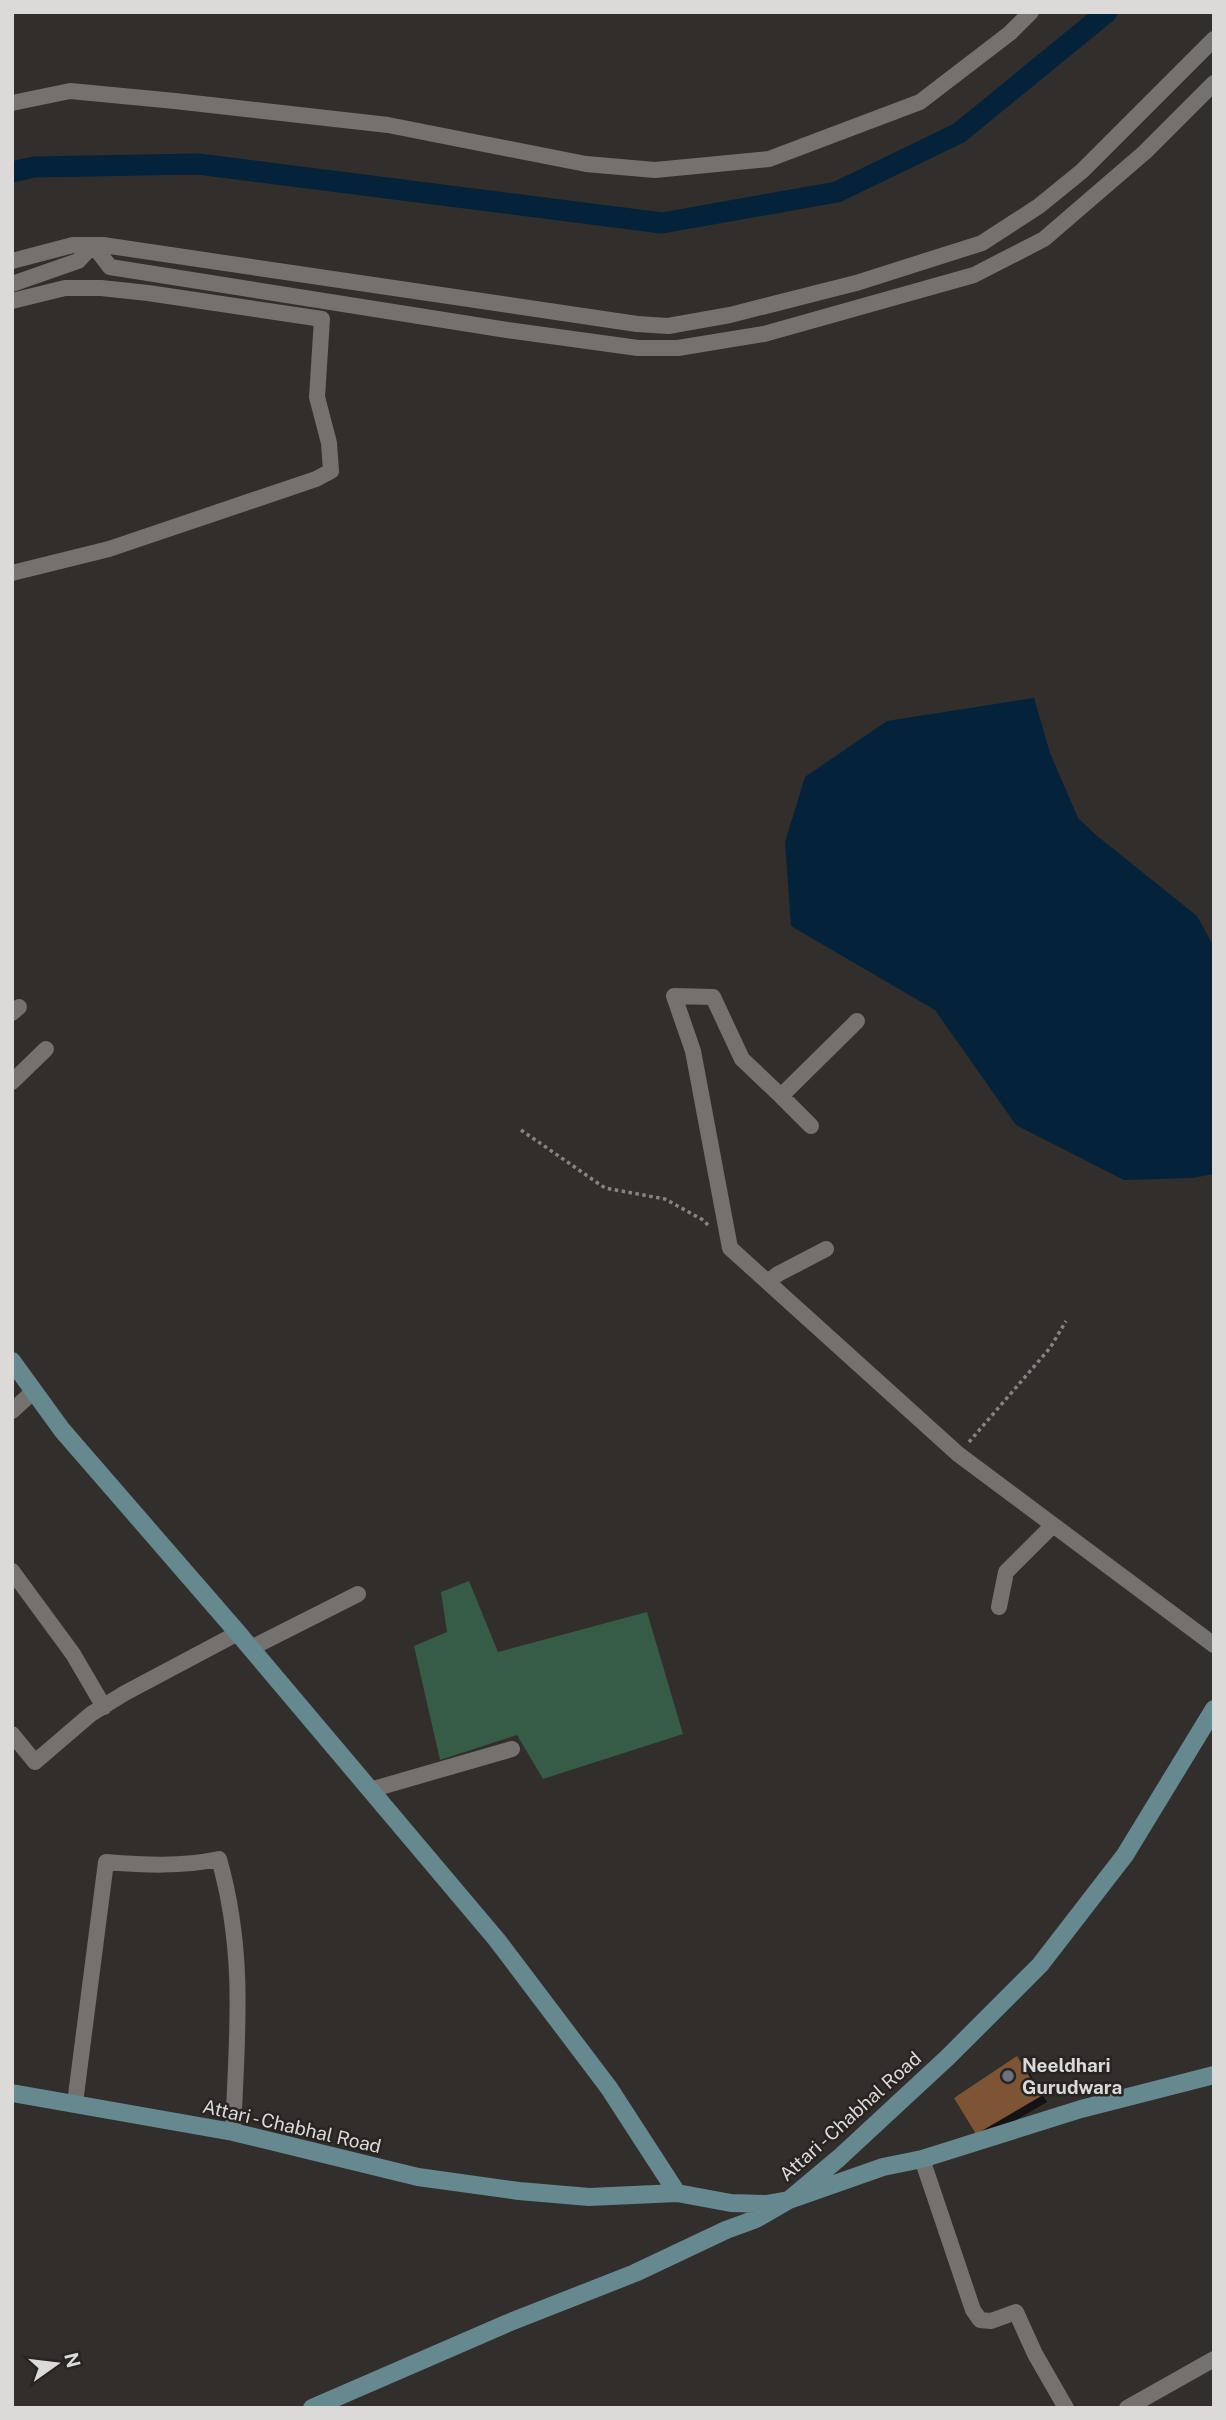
<svg xmlns="http://www.w3.org/2000/svg" width="1226" height="2420" font-family="'Public Sans',sans-serif">
  <style>
    .green { fill: #365c45 }
    .water { fill: #042239 }
    .lines { fill: none; stroke-linecap: round; stroke-linejoin: round }
    .canal { stroke: #042239; stroke-width: 21 }
    .building { fill: #7d5536; filter: url(#shadow) }
    .path { stroke: #868482; stroke-width: 3.5; stroke-dasharray: 3.5 3.5; stroke-linecap: butt }
    .street { stroke: #75716f; stroke-width: 16 }
    .secondary { stroke: #66888f; stroke-width: 18 }
    .worship-dot { fill: #6b7280; stroke: #272422; stroke-width: 2.5 }
    .labels { text-anchor: middle; dominant-baseline: central; stroke-width: 5; stroke-linejoin: round; paint-order: stroke }
    .poi-label { font-size: 19px; font-weight: bold; fill: #dcdad8; stroke: #272422; text-anchor: start }
    .street-label { font-size: 19px; fill: #dcdad8; stroke: #272422 }
  </style>
  <defs>
    <filter id="shadow"><feDropShadow dx="6" dy="6" stdDeviation="0" flood-color="#0009"/></filter>
  </defs>
  <rect width="100%" height="100%" fill="#312e2c"/>
  <!-- green -->
  <path class="green" d="M469,1581L498,1652L647,1612L683,1734L543,1779L517,1735L440,1760L414,1646L447,1632L441,1592Z"/>
  <!-- water -->
  <path class="water" d="M1034,698L1050,753L1078,818L1096,835L1197,916L1214,947V1174L1192,1178L1124,1180L1016,1125L935,1010L791,926L785,842L805,777L887,721Z"/>
  <g class="lines">
    <!-- canal -->
    <path class="canal" d="M12,172L34,167L198,164L662,223L837,192L959,133L1107,12"/>
  </g>
  <!-- building -->
  <path class="building" d="M1017,2056L1041,2096L976,2134L954,2098Z"/>
  <g class="lines">
    <!-- path -->
    <path class="path" d="M521,1130L605,1188L665,1199L703,1220L709,1226
      M969,1442L1050,1348L1066,1321"/>
    <!-- street -->
    <path class="street" d="M12,103L70,91L175,101L388,125L586,164L655,170L769,159L920,102L1010,33L1031,12
      M12,261L73,245H103L637,324L668,326L730,315L856,283L982,243L1039,206L1082,171L1214,39
      M12,284L78,261L93,245L110,267L507,330L638,348H678L764,334L974,275L1044,239L1145,152L1214,83
      M12,301L65,288H101L148,293L322,319L317,397L329,443L331,471L316,479L109,549L12,573
      M12,1013L19,1007
      M857,1021L781,1096L742,1059L713,997L674,996L693,1051L730,1248L958,1454L1214,1645
      M12,1082L46,1049
      M781,1096L811,1126
      M768,1282L778,1274L826,1249
      M12,1411L34,1391
      M12,1571L73,1654L104,1707
      M999,1607L1006,1572L1053,1525
      M251,1648L358,1594
      M12,1734L35,1762L91,1714L125,1693L238,1633
      M370,1790L512,1749
      M75,2103L106,1862C144,1865 181,1867 219,1859C246,1954 237,2035 233,2132
      M922,2159L973,2310L980,2320L991,2321L1016,2312L1035,2354L1066,2408
      M1127,2408L1214,2359"/>
    <!-- secondary -->
    <path class="secondary" d="M12,1361L62,1430L238,1633L497,1940L609,2088L677,2193
      M12,2093L233,2132L418,2177L519,2191L589,2197L677,2193L731,2203L766,2204L789,2200L839,2158L948,2057L1040,1965L1125,1855L1214,1709
      M312,2408L508,2323L635,2273L726,2230L756,2219L789,2200L883,2167L922,2159L1081,2109L1214,2075"/>
  </g>
  <!-- markers -->
  <circle class="worship-dot" cx="1008" cy="2076" r="7"/>
  <g class="labels">
    <!-- poi labels -->
    <g class="poi-label">
      <text x="1022" y="2065">Neeldhari<tspan x="1022" dy="22">Gurudwara</tspan></text>
    </g>
    <!-- street labels -->
    <g class="street-label">
      <text transform="translate(850 2116) rotate(-42)">Attari - Chabhal Road</text>
      <text transform="translate(292 2126) rotate(13)">Attari - Chabhal Road</text>
    </g>
  </g>
  <!-- border -->
  <rect width="1226" height="2420" fill="none" stroke="#dcdad8" stroke-width="28"/>
  <!-- north arrow -->
  <g transform="translate(56 2364) rotate(76)" stroke="#272422" stroke-width="5" paint-order="stroke">
  <path d="M0-5L12 26L0 18L-12 26Z" fill="#dcdad8"/>
  <text y="-10" font-size="19" font-weight="bold" text-anchor="middle" fill="#dcdad8">N</text>
  </g>
</svg>
